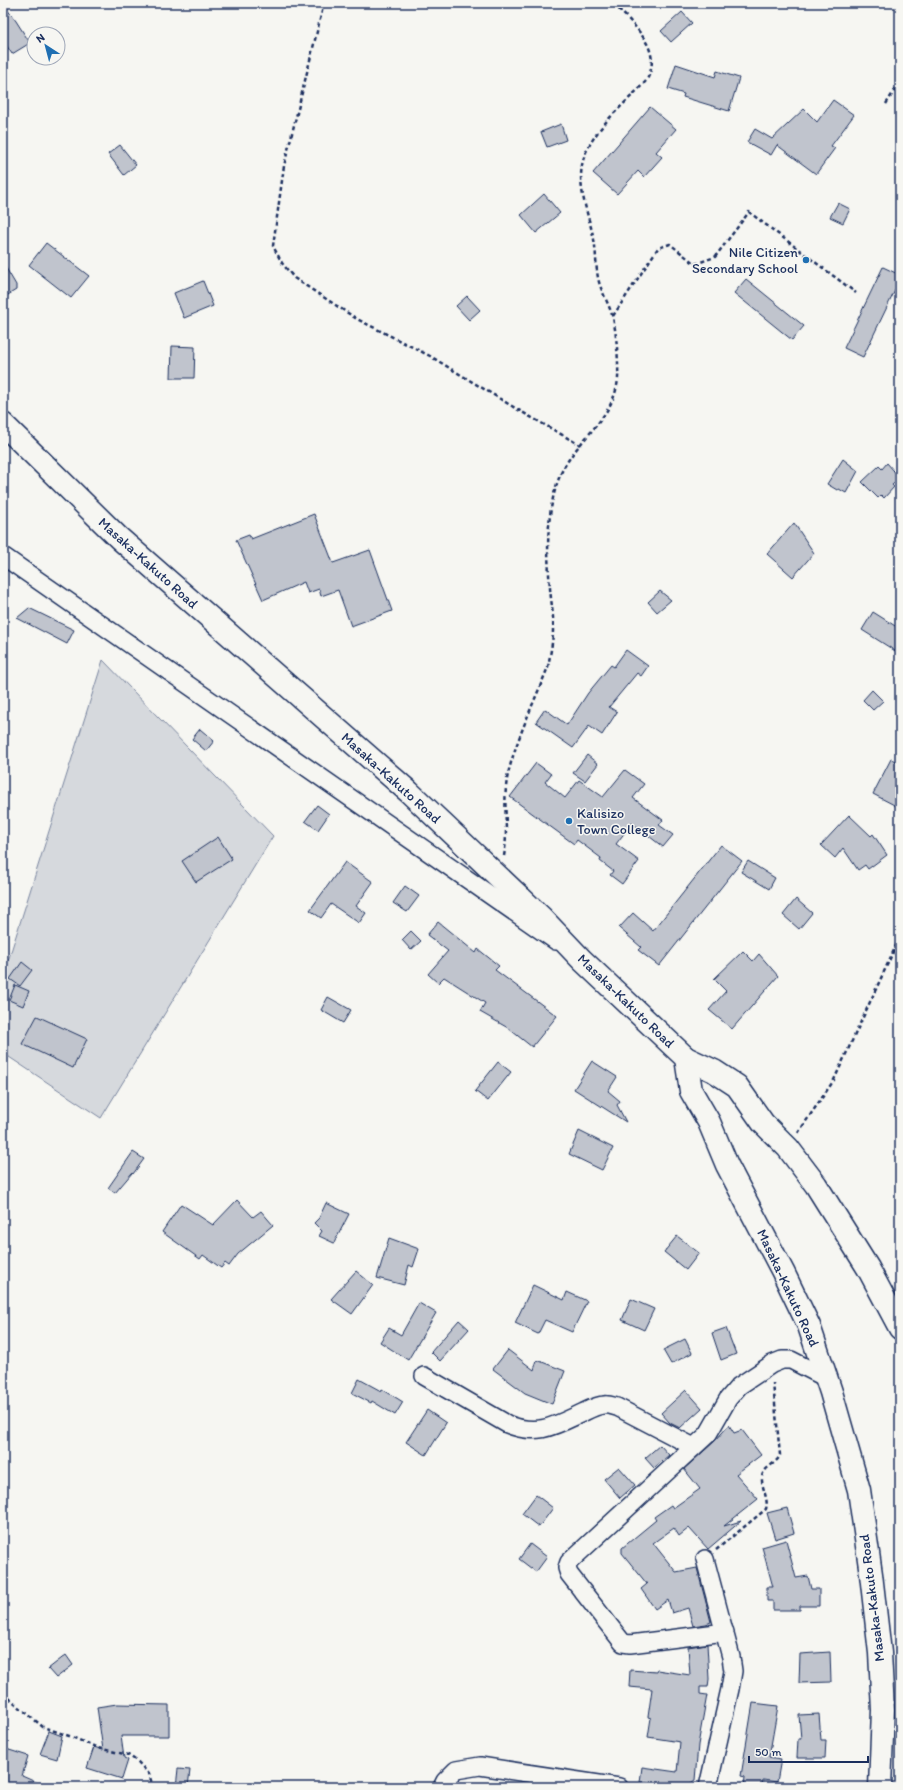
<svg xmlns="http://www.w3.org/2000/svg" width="903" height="1790" font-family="Itim,sans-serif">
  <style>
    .green { fill: #d6d9dd; stroke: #78849e }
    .building { fill: #c0c4cd; stroke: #1b2f5e }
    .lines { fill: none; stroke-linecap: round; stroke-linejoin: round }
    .street-casing { stroke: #1b2f5e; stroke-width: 20 }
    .secondary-casing { stroke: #1b2f5e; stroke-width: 25 }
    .highway-casing { stroke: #1b2f5e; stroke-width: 25 }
    .path { stroke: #1b2f5e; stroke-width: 2.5; stroke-dasharray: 4 3; stroke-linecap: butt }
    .street { stroke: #f6f6f2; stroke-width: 17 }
    .secondary { stroke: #f6f6f2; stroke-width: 22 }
    .highway { stroke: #f6f6f2; stroke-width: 22 }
    .poi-dot { fill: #1f6fb2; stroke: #f6f6f2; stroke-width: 1.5 }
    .labels { text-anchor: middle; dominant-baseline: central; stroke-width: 3; stroke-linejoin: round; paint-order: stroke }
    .poi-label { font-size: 14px; fill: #1b2f5e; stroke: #f6f6f2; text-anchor: end }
    .street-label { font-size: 14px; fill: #1b2f5e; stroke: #f6f6f2 }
  </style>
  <rect width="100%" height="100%" fill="#f6f6f2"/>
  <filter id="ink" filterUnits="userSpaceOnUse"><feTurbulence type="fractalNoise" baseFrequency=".025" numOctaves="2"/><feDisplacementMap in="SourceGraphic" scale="8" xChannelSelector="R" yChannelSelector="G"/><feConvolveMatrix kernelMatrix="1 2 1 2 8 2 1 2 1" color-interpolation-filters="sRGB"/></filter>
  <g filter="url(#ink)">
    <!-- green -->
    <path class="green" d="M103,660L273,836L101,1118L3,1053V977Z"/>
    <!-- building -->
    <path class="building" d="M3,4L16,21L30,43L12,54L3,40Z
      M682,12L692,23L671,42L661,31Z
      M676,64L715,77L717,71L739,78L729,111L683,97L684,94L668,89Z
      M833,100L854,115L831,146L835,148L816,174L777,145L771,155L747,142L755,129L772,139L804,109L817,122Z
      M650,107L676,129L656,152L662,157L644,177L638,171L617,194L593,173Z
      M561,124L566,140L547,147L541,132Z
      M120,145L136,165L124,175L108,154Z
      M544,194L560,213L536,233L521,215Z
      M838,203L850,209L843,223L830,217Z
      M46,243L89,276L71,298L29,265Z
      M3,263L16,285V290L3,298Z
      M883,267L900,275V280L863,357L844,348Z
      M746,279L804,326L792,340L734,293Z
      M203,281L213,306L184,318L174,293Z
      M467,296L480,310L469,320L456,306Z
      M172,346L195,347L194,378H171Z
      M843,459L858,471L846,493L839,489L837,490L827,484Z
      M887,463L900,478L892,485L894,487L884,498L881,495L878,498L862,482L879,466L882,469Z
      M314,514L333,563L370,550L392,611L351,626L338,590L321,596L319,589L308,593L304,582L263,600L236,540L249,535L251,539Z
      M794,523L814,553L793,577L767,554Z
      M660,591L671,600L657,612L648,602Z
      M29,608L74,630L67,644L17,618Z
      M873,612L900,629V654L862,630Z
      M626,650L648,666L641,676L637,673L609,707L617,712L602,735L589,726L573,748L536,722L545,709L567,725L588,693L611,665L614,667Z
      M872,690L883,701L873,710L863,700Z
      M200,729L214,741L206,751L192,739Z
      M587,755L598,764L585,781L573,773Z
      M891,759L900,763V808L873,794Z
      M536,763L551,774L545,782L565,798L579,780L603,797L625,770L644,784L633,798L663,820L659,825L673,835L663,847L632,823L616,844L639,861L622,884L610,875L613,871L600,861L601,858L577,840L574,844L510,797Z
      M317,805L329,814L318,830L305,821Z
      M849,815L871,836L873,834L887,855L868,869L865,865L858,870L843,848L835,858L821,845Z
      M218,837L232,859L196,882L182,861Z
      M721,845L742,861L659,966L638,950L641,947L619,928L633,913L653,931Z
      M748,861L775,878L769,889L741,872Z
      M345,862L373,882L356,906L366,913L359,923L331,904L321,918L310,910Z
      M405,886L419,896L407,912L393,903Z
      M796,899L812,913L799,929L783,915Z
      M438,922L476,953L478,949L499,966L495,970L557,1016L532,1047L508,1028L480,1012L485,1003L444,977L438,983L428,974L448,951L427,935Z
      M411,931L421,941L411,950L402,940Z
      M743,951L753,961L759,954L778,976L732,1029L709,1010L726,991L714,979Z
      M22,962L32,970L20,986L10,979Z
      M15,985L29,991L23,1006L9,1000Z
      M328,997L351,1010L343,1023L321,1010Z
      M37,1016L87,1039L73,1068L22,1044Z
      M592,1061L617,1077L608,1091L620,1101L617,1105L626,1122L574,1089Z
      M498,1062L511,1072L488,1101L475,1091Z
      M579,1131L613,1148L602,1170L569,1154Z
      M133,1152L144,1159L133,1174L132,1173L115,1193L108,1188Z
      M237,1200L253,1217L261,1211L273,1225L238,1254L229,1266L225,1263L221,1268L203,1255L200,1259L162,1232L181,1204L213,1225Z
      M326,1203L349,1214L334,1243L319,1236L322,1231L314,1223L319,1218Z
      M677,1236L699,1253L686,1270L664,1252Z
      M389,1238L419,1249L413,1267L409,1265L404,1285L377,1278Z
      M356,1271L373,1285L352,1314L331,1299Z
      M533,1285L564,1300L567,1292L587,1301L572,1332L545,1320L538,1334L515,1323Z
      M631,1299L654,1309L644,1330L622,1320Z
      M419,1303L436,1313L408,1360L380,1342L389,1328L401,1335Z
      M459,1320L469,1329L440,1361L431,1352Z
      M726,1328L736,1354L721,1360L712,1333Z
      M685,1339L692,1353L671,1364L663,1350Z
      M508,1350L534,1370L537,1360L565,1371L552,1404L525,1393L493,1369Z
      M359,1379L381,1391L382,1389L403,1402L395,1415L372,1401L371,1403L352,1393Z
      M686,1390L702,1408L680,1428L670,1423L661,1413Z
      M427,1410L446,1423L426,1455L406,1442Z
      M729,1425L734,1433L742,1430L761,1455L736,1474L758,1499L724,1526L741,1521L708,1549L689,1528L679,1536L674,1528L653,1543L676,1572L697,1568L711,1622L706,1624L693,1626L688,1608L672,1613L668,1600L655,1609L641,1589L647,1584L622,1553V1548L656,1520L654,1517L671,1505L673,1508L700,1489L684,1469L715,1441Z
      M660,1445L669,1455L654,1468L645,1458Z
      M619,1467L635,1485L620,1498L604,1479Z
      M536,1495L553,1508L539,1527L522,1514Z
      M787,1508L794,1533L775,1539L767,1513Z
      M786,1540L796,1578L808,1576L811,1589H819V1606H800V1610H773V1601H767V1587H773L762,1547Z
      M530,1544L547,1557L536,1572L519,1559Z
      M707,1644L709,1679L708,1687H700V1694L707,1695L698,1745L695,1780L688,1785L670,1783V1786L640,1782L642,1767L677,1772L680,1742L648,1737L651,1718L648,1717L652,1689L629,1687L630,1670L656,1672L657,1670L690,1675L688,1647Z
      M830,1652L831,1682L799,1683L800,1654Z
      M66,1655L73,1665L56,1678L48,1669Z
      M753,1703L778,1706L769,1757L781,1759L777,1782L763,1780L762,1787H744L745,1777L741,1776Z
      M117,1704L169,1705V1736H121L124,1758L128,1760L122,1779L87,1768L94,1747L103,1750L97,1707Z
      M819,1714L821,1740H826L825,1758H797L798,1739H801L799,1715Z
      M49,1731L62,1736L57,1759L40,1754Z
      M3,1748L28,1756L22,1776L47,1787H3Z
      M178,1769L190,1770L188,1787H176Z"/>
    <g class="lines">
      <defs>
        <path id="street" d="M3,556L556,941
          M424,1376L507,1424C538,1437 556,1425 584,1412C590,1409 598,1405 604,1405C608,1404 613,1406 617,1407L694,1447
          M705,1559L731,1657L733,1671L730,1689L708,1787
          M725,1632L630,1644L623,1643L569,1574L567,1568L569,1562L708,1434L728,1399L739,1386L772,1364L782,1360H791L826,1378
          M442,1787L445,1781L456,1770L480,1766L619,1787"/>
        <path id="secondary" d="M686,1058L714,1071L737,1086L763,1123L788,1148L816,1185L868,1268L900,1328"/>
        <path id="highway" d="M3,424L119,538L409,792L542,918L582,960L686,1058L691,1091L709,1122L727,1165L783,1272L809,1326L831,1392L859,1490L871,1574L880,1653L883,1710L880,1787"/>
      </defs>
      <!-- street casing -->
      <use href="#street" class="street-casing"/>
      <!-- secondary casing -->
      <use href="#secondary" class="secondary-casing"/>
      <!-- highway casing -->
      <use href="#highway" class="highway-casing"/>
      <!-- path -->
      <path class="path" d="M324,3L284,166L273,246L282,263L294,278L357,319L430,356L515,408L580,445
        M886,104L900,82
        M613,316L658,248L670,244L695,264L715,257L749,212L856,293
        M504,856C509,828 502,801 508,774C516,740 535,700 548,667C550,655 553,642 553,629C554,616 551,602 550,588C547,552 546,512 559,478C573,441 615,420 618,378C619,366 616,326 612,315C609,304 602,293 599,282C595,267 597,250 593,235C586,207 573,175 588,148C601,122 626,103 646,81C665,50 633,25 613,3
        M798,1133L834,1080L900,937
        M716,1550L766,1509C769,1498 761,1488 762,1477C763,1467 777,1464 780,1455L773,1383
        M3,1693L43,1727L72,1737L98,1748L128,1755L138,1762L149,1774L153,1787"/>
      <!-- street -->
      <use href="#street" class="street"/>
      <!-- secondary -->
      <use href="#secondary" class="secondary"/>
      <!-- highway -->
      <use href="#highway" class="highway"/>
    </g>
  </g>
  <!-- markers -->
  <g class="poi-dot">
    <circle cx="806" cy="260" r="4"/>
    <circle cx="569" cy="821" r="4"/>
  </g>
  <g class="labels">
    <!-- poi labels -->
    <g class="poi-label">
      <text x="798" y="252">Nile Citizen<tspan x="798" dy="16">Secondary School</tspan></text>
      <text x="577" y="813" text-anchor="start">Kalisizo<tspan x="577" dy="16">Town College</tspan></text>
    </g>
    <!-- street labels -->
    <g class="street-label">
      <text transform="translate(148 563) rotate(42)">Masaka-Kakuto Road</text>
      <text transform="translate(391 778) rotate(42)">Masaka-Kakuto Road</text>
      <text transform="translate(626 1001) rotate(44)">Masaka-Kakuto Road</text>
      <text transform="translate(788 1288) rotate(65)">Masaka-Kakuto Road</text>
      <text transform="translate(872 1598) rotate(-97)">Masaka-Kakuto Road</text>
    </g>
  </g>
  <!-- margin -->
  <rect width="903" height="1790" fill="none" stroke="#f6f6f2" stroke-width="16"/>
  <rect x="8" y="8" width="887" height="1774" fill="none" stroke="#1b2f5e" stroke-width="1.5" filter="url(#ink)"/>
  <!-- north arrow -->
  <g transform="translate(46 46) rotate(324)"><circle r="19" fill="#f6f6f2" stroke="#9ea6b7"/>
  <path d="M0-3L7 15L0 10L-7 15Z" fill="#1f6fb2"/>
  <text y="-6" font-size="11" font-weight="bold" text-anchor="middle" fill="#1b2f5e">N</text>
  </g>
  <!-- scale -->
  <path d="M749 1756v6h119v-6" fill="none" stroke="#1b2f5e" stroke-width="2"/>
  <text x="755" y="1756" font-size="12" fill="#1b2f5e" stroke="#f6f6f2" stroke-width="3" paint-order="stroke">50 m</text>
</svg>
